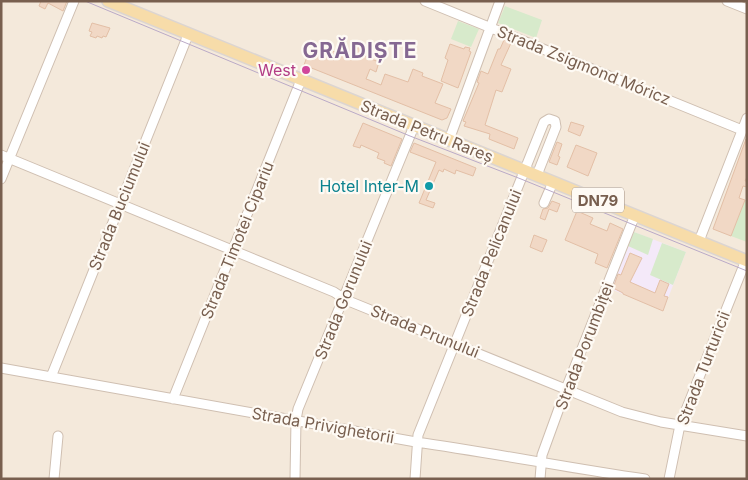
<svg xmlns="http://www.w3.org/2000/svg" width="748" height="480" font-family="Inter,sans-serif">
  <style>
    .residential { fill: #f4e9db }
    .education { fill: #f4e9f9 }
    .green { fill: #d7eacb }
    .building { fill: #f1d8c5; stroke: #e3bfa6 }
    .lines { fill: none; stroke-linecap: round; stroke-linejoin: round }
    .minor-casing { stroke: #cfbfb1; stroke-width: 11 }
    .major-casing { stroke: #dcd5d1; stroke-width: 14 }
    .minor { stroke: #fff; stroke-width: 9 }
    .major { stroke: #f7dca9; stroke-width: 11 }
    .tram { stroke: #baaac7; stroke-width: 1 }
    .hotel-dot { fill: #d1479c; stroke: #fefaf4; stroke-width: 2 }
    .culture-dot { fill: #0f9aa8; stroke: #fefaf4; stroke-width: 2 }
    .labels { text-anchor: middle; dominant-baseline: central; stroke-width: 4.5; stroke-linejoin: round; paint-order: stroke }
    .shield { fill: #fefaf4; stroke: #a08e80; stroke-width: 1 }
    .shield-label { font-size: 15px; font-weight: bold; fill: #785f4f }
    .street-label { font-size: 16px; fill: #785f4f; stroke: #fefaf4 }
    .hotel-label { font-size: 16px; fill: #b23c85; stroke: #fefaf4; text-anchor: end }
    .culture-label { font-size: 16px; fill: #0d838f; stroke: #fefaf4; text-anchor: end }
    .district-label { font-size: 21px; font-weight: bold; letter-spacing: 1px; fill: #856892; stroke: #fefaf4 }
  </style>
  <rect width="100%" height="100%" fill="#fcf7ed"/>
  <!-- residential -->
  <path class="residential" d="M1,1H747V479H1Z"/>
  <!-- education -->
  <path class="education" d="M634,232L686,252L663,311L611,289Z"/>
  <!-- green -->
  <path class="green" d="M505,6L542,20L536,38L498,23Z
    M458,21L479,29L471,47L451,39Z
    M745,200L747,201V242L731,236Z
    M634,232L653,239L648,255L628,246Z
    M662,243L686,252L673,285L650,275Z"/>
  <!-- building -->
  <path class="building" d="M41,1H67L63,11L48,3L45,9L39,6Z
    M92,23L110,28L106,37L103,36L102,38L97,36L96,38L90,36L92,32L89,31Z
    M504,40L511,43L501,65L511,69L502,92L496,90L485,125L518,138L514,149L489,139L490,134L464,126L466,122L463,121L479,83L477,82L481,71L488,74L498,49H500Z
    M450,44L464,49L465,47L470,48L469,51L471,52L458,88L441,81L448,60L445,58Z
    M359,45L370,49L366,57L379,62L376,72L370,69L366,79L369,80L381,85L385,74L408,82L413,69L423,73L422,76L443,84L435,103L451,109L447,118L442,120L304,65L310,49L320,52L322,47L353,59Z
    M571,122L584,126L580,136L568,131Z
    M363,123L402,139L391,166L384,163L385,161L377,158L379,153L361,145L360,148L353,146Z
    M746,139L747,177L745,181H747V187L743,186L739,198L745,200L731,236L713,229Z
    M557,142L562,144L558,156L560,157L557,165L549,162Z
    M414,143L476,168L473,176L456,170L455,174L444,169L443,172L439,170L426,200L435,203L433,208L419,203L436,162L410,152Z
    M576,145L597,153L588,176L567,167Z
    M552,201L560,204L557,212L549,209L545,220L540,218L543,209L548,208Z
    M577,211L593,218L590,224L607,231L610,223L623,229L607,268L595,263L598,254L565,240Z
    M534,235L547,240L542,252L530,247Z
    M630,253L642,258L630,282L655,293L660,280L669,284L664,296L668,297L663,311L623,294V293L613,288L618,274L621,275Z"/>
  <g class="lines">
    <defs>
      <path id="minor" d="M425,1L742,130
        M727,1L747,9
        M449,140L500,1
        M1,155L334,292L346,300L622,412L661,422L747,436
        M1,179L74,1
        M544,203L553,182
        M699,241L747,118
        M1,368L416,442C493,453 569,468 645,479
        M51,377L188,35
        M173,399L301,80
        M54,479L58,436
        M295,479L296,420L298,409L414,126
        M415,479L418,435L544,122L549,119L555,121L556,127L537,175
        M540,479L542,455L566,389L635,215
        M669,479L680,425L746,260"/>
      <path id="major" d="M108,1L747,261"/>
    </defs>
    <!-- minor casing -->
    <use href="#minor" class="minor-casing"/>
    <!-- major casing -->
    <use href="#major" class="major-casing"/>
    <!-- minor -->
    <use href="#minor" class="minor"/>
    <!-- major -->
    <use href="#major" class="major"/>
    <!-- tram -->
    <path class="tram" d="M85,1L410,136L521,179L747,271"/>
  </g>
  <!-- markers -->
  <circle class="hotel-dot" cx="306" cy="70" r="5"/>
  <circle class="culture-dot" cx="429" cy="186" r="5"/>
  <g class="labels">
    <!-- shield labels -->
    <rect class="shield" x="572" y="187.5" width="52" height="25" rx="4"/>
    <g class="shield-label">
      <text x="598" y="200">DN79</text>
    </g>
    <!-- street labels -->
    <g class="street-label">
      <text transform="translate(584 65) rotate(22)">Strada Zsigmond Móricz</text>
      <text transform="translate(427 131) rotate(22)">Strada Petru Rareș</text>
      <text transform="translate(119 206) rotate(-68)">Strada Buciumului</text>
      <text transform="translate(237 240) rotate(-68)">Strada Timotei Cipariu</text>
      <text transform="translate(491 253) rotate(-68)">Strada Pelicanului</text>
      <text transform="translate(343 300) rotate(-68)">Strada Gorunului</text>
      <text transform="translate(425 331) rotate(22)">Strada Prunului</text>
      <text transform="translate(584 346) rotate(-69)">Strada Porumbiței</text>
      <text transform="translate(703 368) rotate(-69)">Strada Turturicii</text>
      <text transform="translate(323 425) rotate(10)">Strada Privighetorii</text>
    </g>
    <!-- hotel labels -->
    <g class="hotel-label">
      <text x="296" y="70">West</text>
    </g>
    <!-- culture labels -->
    <g class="culture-label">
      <text x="419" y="186">Hotel Inter-M</text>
    </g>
    <!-- district labels -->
    <g class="district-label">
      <text x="360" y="50">GRĂDIȘTE</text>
    </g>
  </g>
  <!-- border -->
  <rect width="748" height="480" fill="none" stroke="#785f4f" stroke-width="5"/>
</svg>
